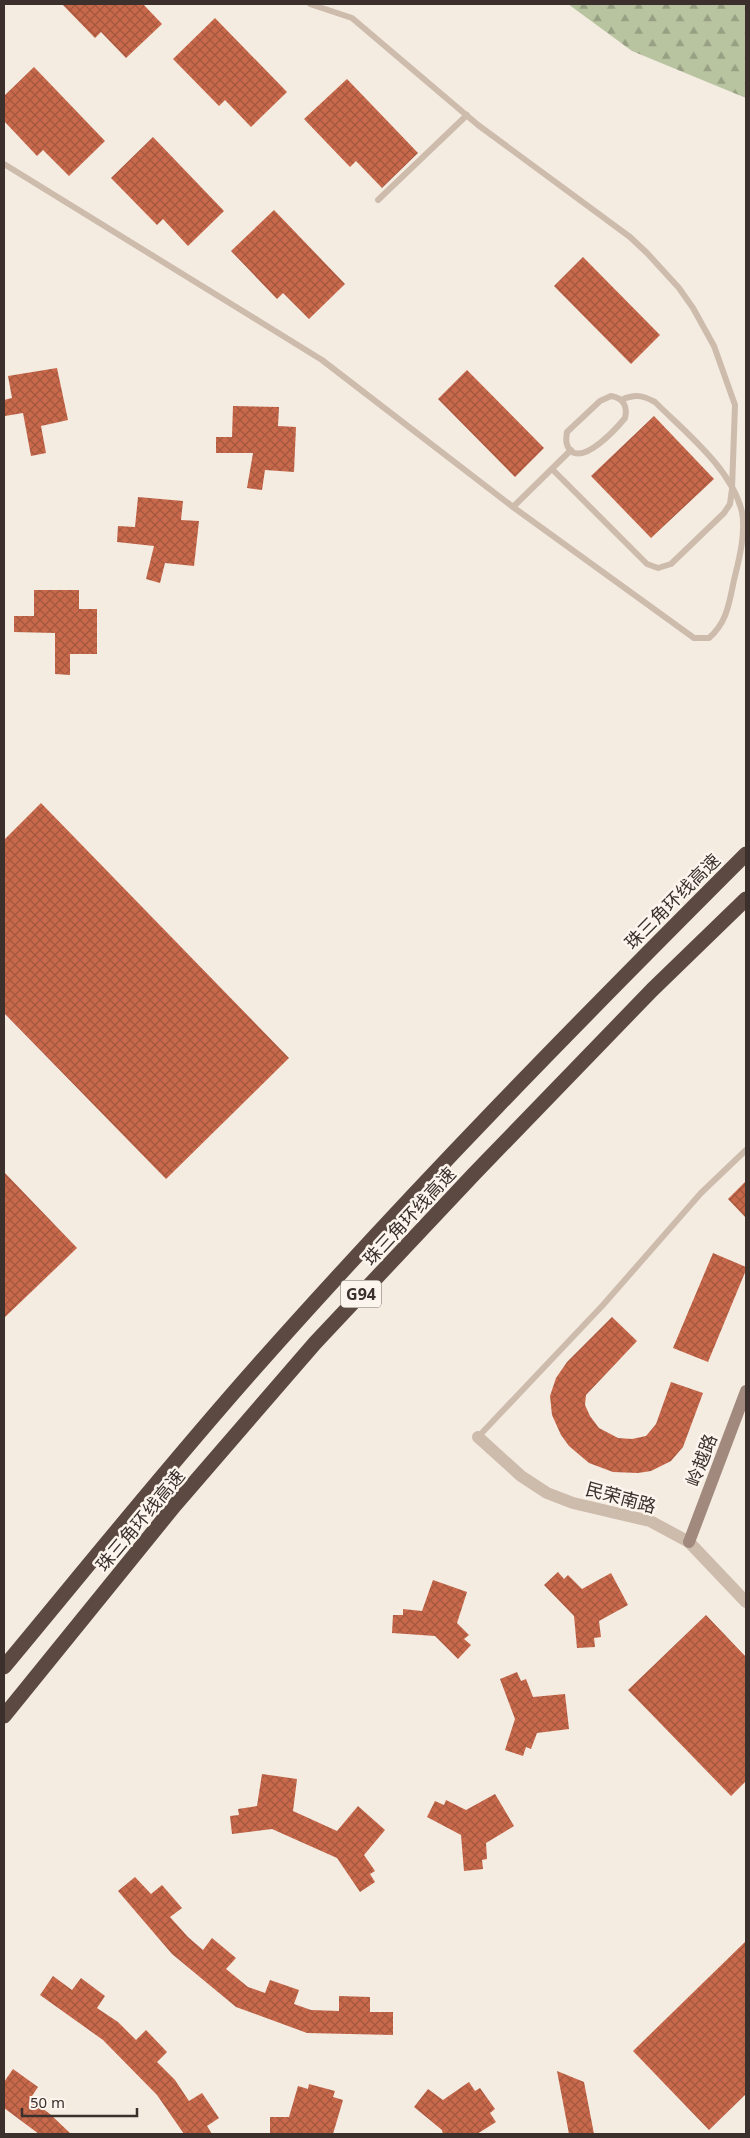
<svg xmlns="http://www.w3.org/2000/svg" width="750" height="2138" font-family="'Noto Sans','Noto Sans SC',sans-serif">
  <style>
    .forest { fill: url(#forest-firs) }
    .building { fill: url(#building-cross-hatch) }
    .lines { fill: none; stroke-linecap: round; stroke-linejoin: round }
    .lane { stroke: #cdbbac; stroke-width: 6 }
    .street { stroke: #cdbbac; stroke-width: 12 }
    .secondary { stroke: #a18a7d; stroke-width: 12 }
    .highway { stroke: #5c4a42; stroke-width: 15 }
    .labels { text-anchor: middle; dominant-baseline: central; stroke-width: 5; stroke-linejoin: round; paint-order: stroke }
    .shield { fill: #fbf5ee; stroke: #756b66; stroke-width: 1 }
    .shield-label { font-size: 16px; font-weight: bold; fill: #3b302b }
    .street-label { font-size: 18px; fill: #3b302b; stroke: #fbf5ee }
  </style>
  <defs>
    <pattern id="forest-firs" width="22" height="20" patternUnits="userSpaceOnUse" patternTransform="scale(1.25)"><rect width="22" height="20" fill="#b8c4a0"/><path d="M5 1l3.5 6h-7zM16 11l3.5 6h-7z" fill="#97a083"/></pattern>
    <pattern id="building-cross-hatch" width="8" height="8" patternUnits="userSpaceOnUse" patternTransform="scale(1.25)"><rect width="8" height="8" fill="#c8694b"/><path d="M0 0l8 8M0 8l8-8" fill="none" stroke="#a4573f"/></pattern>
  </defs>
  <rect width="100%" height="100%" fill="#f4ebe1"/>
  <!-- forest -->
  <path class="forest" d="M568,4H746V98L632,51Z"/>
  <!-- building -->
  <path class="building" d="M62,4H143L162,24L126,58L101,32L95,38Z
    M215,18L287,92L251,127L225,100L219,106L173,59Z
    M34,67L105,141L69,176L43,150L37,156L4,121V96Z
    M347,79L418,153L382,188L356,161L350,167L304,119Z
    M153,137L224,211L188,246L163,219L157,225L111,178Z
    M274,210L345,284L309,319L283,293L277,299L231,251Z
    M583,257L660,335L631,364L554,286Z
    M57,368L68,420L41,426L46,453L31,456L23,413L5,416L4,400L12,398L8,376Z
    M467,370L544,448L515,477L438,399Z
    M233,406L279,407L278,426L296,427L294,472L265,470L262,490L247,488L253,453H216V437H232Z
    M654,416L714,479L651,538L591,476Z
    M138,497L183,501L181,520L199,521L194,566L165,563L160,583L146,579L154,546L117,542L118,526L135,527Z
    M34,590H79V609H97V654H70V675L55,674V633L14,632V616H34Z
    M41,803L289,1058L166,1179L4,1013V840Z
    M4,1172L77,1248L4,1318Z
    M746,1181V1218L728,1199Z
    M713,1253L746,1267V1270L708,1362L673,1348Z
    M612,1317L637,1341L586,1395L585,1405L590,1416L599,1428L618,1438L632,1439L646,1436L656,1424L671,1382L703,1393L683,1447L671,1461L651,1471L638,1473L613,1472L589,1463L569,1446L561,1435L552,1415L550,1396L556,1378L567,1362Z
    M558,1572L564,1579L568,1575L582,1589L611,1573L628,1605L599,1621L601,1637L594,1638L595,1647L577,1648L574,1616L544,1585Z
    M433,1580L467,1592L457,1623L469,1635L464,1639L471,1645L458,1659L435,1636L392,1633L393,1615H403V1609L422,1611Z
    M706,1615L746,1657V1781L731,1796L628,1690Z
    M517,1672L521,1681L526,1679L533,1697L565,1694L569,1729L537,1733L531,1749L526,1747L523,1756L505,1750L515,1719L500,1679Z
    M262,1774L297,1779L293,1811L337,1831L358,1806L385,1830L364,1855L375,1871L370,1874L375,1882L360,1892L337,1858L272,1829L232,1834L230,1816L239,1815L238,1809L257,1806Z
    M495,1794L514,1826L486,1843L487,1859L482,1860L483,1869L464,1871L461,1835L427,1817L435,1801L444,1805L446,1800L466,1810Z
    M135,1877L151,1894L162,1885L182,1908L170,1917L188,1937L203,1950L212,1938L236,1958L226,1969L248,1987L265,1993L270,1980L299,1990L294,2004L311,2010L339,2011V1996L370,1997V2012H393V2035L307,2033L236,2007L172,1954L118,1891Z
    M746,1941V2094L709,2130L633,2051Z
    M53,1976L72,1990L81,1978L105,1996L97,2008L118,2022L136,2040L146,2030L167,2052L157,2062L175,2080L189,2101L202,2093L219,2118L207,2126L212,2134H184L157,2095L103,2040L40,1995Z
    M13,2069L38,2087L30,2099L50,2114L71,2134H39L4,2108V2082Z
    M557,2071L584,2082L594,2134H569Z
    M469,2082L475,2091L480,2088L495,2109L490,2113L496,2122L477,2134H443L442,2130L414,2107L428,2089L443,2100Z
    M309,2084L335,2091L333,2097L343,2100L333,2134H270V2117H289L298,2086L308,2089Z"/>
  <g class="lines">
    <!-- lane -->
    <path class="lane" d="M310,4L352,18L478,125L630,237L647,253L679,288L693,308L714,346L735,405L732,489L730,504L724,513L671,564L658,568L647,564L552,469
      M4,164L322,360L513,507L694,638H709C727,622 729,604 734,580C739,560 746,533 742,512C732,469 685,432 655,402C642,395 635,394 621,400
      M378,200L467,115
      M611,396C623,398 628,406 625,418C616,429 585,463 571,451C565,445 566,439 567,432L600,401Z
      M513,507L571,450
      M478,1437L603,1305L701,1193L746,1150"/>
    <!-- street -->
    <path class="street" d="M478,1437L521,1476L547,1493L573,1503L650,1521L689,1542L746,1602"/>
    <!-- secondary -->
    <path class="secondary" d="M689,1542L746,1391"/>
    <!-- highway -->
    <path class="highway" d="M4,1667C88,1566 170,1464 257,1366C414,1189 579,1021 746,854
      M4,1716L175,1505L315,1343L474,1174L652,990L746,899"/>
  </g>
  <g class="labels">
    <!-- shield labels -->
    <rect class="shield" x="341" y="1280.5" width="40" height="27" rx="4"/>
    <g class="shield-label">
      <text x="361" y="1294">G94</text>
    </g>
    <!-- street labels -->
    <g class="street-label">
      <text transform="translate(672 901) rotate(-45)">珠三角环线高速</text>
      <text transform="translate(409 1216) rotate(-47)">珠三角环线高速</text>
      <text transform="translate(701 1460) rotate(-69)">岭越路</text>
      <text transform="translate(621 1497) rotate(15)">民荣南路</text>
      <text transform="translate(140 1520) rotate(-50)">珠三角环线高速</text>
    </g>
  </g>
  <!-- border -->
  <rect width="750" height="2138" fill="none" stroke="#3b302b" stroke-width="10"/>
  <!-- scale -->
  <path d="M22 2108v8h115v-8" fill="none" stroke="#3b302b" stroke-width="2.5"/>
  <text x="30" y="2108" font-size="15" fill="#3b302b" stroke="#fbf5ee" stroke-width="4" paint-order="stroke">50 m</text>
</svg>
